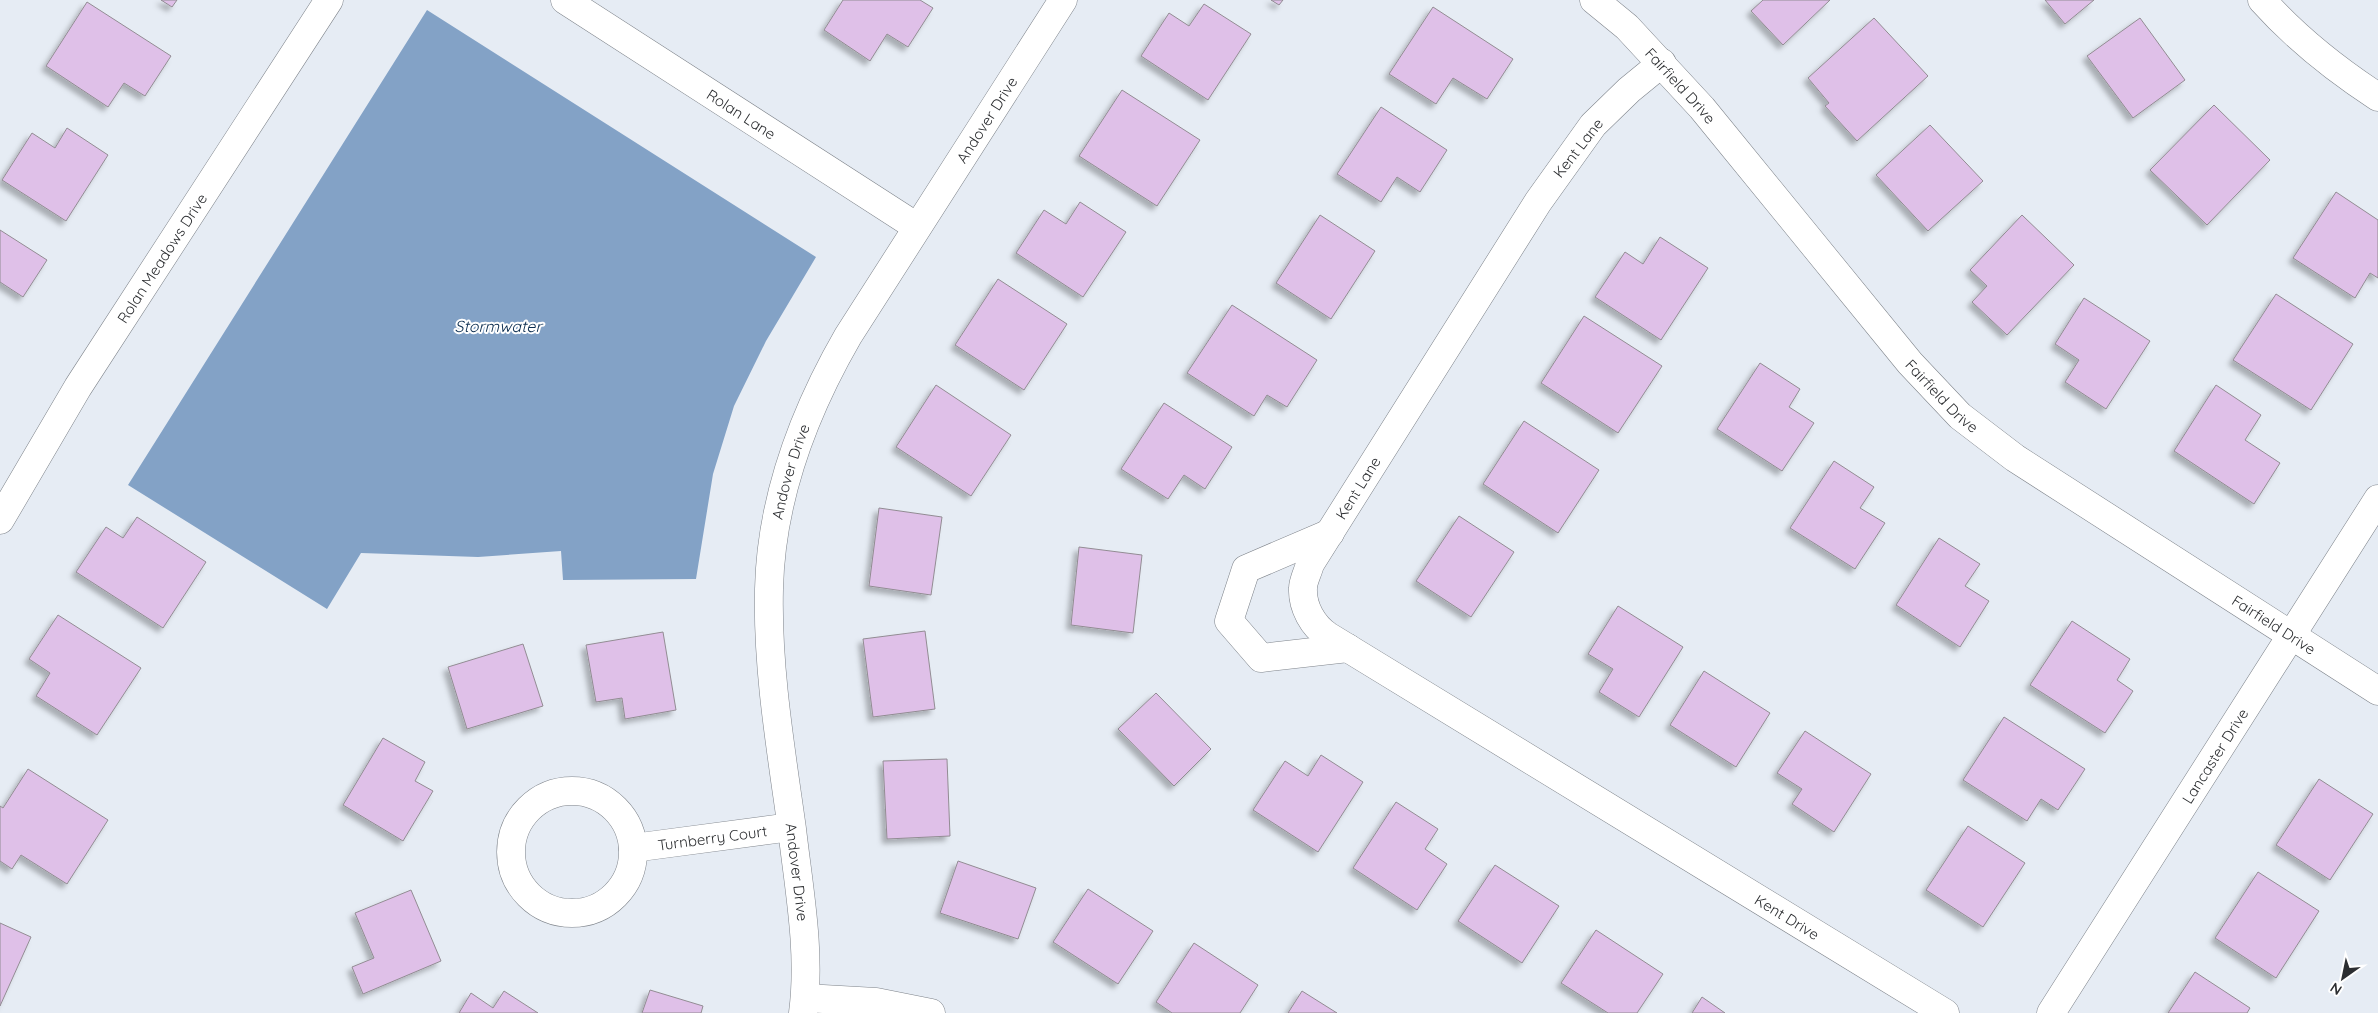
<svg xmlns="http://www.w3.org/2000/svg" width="2378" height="1013" font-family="Quicksand,sans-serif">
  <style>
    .water { fill: #83a2c6 }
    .building { fill: #dfc0e8; stroke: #928c93; filter: url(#shadow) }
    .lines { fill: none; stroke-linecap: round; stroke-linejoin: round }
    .minor-casing { stroke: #7e838a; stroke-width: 29 }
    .minor { stroke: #fff; stroke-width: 28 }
    .labels { text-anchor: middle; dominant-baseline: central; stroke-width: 4; stroke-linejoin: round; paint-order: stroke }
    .street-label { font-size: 15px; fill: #2c2e31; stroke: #fff }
    .water-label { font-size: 16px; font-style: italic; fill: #082a4d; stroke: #fff }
  </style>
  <defs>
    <filter id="shadow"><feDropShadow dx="-4.5" dy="4.5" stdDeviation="2.5" flood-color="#0004"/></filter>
  </defs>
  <rect width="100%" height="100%" fill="#e6ecf4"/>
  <!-- water -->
  <path class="water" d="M427,10L816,257L766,341L734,406L713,474L696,579L563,580L561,551L478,557L361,553L327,609L128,485Z"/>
  <!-- building -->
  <path class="building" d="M161,0H177L172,7Z
    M843,0H920L933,8L908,47L887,34L870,61L824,30Z
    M1271,0H1283L1279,5Z
    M1763,0H1830L1783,45L1751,11Z
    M2045,0H2094L2065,24Z
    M87,2L171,56L145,96L124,83L108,107L46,66Z
    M1204,4L1251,34L1208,100L1141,56L1169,13L1189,26Z
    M1433,7L1513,59L1487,99L1453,78L1436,104L1389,74Z
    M1874,18L1928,76L1857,141L1825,106L1829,103L1808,78Z
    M2140,18L2185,80L2133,118L2087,56Z
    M1122,90L1200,140L1157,206L1079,156Z
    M2214,105L2270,160L2207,225L2150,170Z
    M1381,107L1447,150L1420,192L1397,177L1381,202L1337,174Z
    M1930,125L1983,181L1928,231L1876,175Z
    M67,128L108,155L66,221L2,180L32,133L55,148Z
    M2336,192L2378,220V278L2370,273L2355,298L2293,258Z
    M1080,202L1126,232L1083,297L1016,253L1044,210L1066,224Z
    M1320,215L1375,251L1331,319L1276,283Z
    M2022,215L2074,265L2007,335L1972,302L1987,286L1970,270Z
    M0,230L47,260L23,297L0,282Z
    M1660,237L1708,268L1661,340L1595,297L1625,252L1643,264Z
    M998,279L1067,324L1024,390L955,345Z
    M2276,294L2353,344L2311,410L2233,360Z
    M2084,298L2150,341L2106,409L2065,382L2079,360L2055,344Z
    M1232,305L1317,360L1287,407L1267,395L1254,416L1187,373Z
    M1584,316L1662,366L1618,433L1541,383Z
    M1760,363L1800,389L1789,407L1814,423L1782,471L1717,429Z
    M936,385L1011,435L971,496L896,447Z
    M2216,385L2261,415L2245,440L2280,463L2254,504L2174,451Z
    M1164,403L1232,447L1205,489L1184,475L1168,499L1121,469Z
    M1524,421L1599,470L1558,533L1483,484Z
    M1834,461L1874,487L1860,508L1885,523L1855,569L1790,528Z
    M879,508L942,517L931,595L869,586Z
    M1459,516L1514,552L1471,617L1416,581Z
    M137,517L206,562L163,628L76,572L106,527L123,538Z
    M1939,538L1980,564L1965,586L1989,601L1960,647L1896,605Z
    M1079,547L1142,555L1133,633L1071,625Z
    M1618,606L1683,647L1639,717L1599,692L1613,669L1588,654Z
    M58,615L141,668L97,735L36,696L50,673L29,659Z
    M2072,621L2130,659L2117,680L2133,691L2105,733L2030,685Z
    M925,631L935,709L873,717L863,639Z
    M663,632L676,710L625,719L622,698L596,702L586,645Z
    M523,644L543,706L467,729L448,667Z
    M1704,671L1770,713L1736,767L1670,725Z
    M1156,693L1211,749L1174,786L1118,729Z
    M2004,717L2085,769L2058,810L2041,799L2027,821L1963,780Z
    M1805,731L1871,774L1834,832L1792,804L1802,789L1777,773Z
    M383,738L425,762L415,781L433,791L403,841L343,805Z
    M1321,755L1363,782L1318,852L1253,810L1285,761L1308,776Z
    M947,759L950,836L887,839L883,761Z
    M28,769L108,820L67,884L21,855L12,869L0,861V806L3,808Z
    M2319,779L2373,814L2330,880L2276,845Z
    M1396,802L1438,829L1425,849L1447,864L1417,910L1353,868Z
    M1968,826L2025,863L1983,927L1926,890Z
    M958,861L1036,888L1018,939L940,913Z
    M1495,865L1559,906L1522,963L1458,921Z
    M2258,872L2319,911L2276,978L2215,938Z
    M1088,889L1153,931L1118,984L1053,942Z
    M411,890L441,961L363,994L352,967L374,958L355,913Z
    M0,923L31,937L0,1006Z
    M1596,930L1663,974L1637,1013H1608L1561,983Z
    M1194,943L1258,985L1240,1013H1172L1156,1002Z
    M2195,972L2250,1008L2247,1013H2168Z
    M650,990L703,1006L701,1013H642Z
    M504,991L538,1013H459L471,993L493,1008Z
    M1302,991L1337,1013H1288Z
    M1702,997L1725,1013H1692Z"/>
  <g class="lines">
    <defs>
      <g id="minor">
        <path id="s1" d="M565,0L917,227"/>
        <path id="s2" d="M1594,0L1627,27L1702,108L1910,363L1960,416L2015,458L2378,691"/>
        <path d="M2262,0C2296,38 2335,69 2378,97"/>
        <path id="s3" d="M1662,63L1629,90L1593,125L1538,202L1310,564C1308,572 1303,581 1303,588C1302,607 1313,626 1328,636L1945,1013"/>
        <path id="s4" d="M0,520L78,387L329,0"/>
        <path d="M1330,533L1246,569L1229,621L1261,658L1348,648"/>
        <circle cx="572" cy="852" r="61"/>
        <path id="s5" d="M633,848L791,827"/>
        <path d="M805,998L876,1002L931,1013"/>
        <path id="s6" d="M803,1013C811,952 799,890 792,829C781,750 767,669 769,589C771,498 803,414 848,336L1063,0"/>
        <path id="s7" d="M2051,1013L2378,499"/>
      </g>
    </defs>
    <!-- minor casing -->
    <use href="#minor" class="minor-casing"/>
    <!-- minor -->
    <use href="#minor" class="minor"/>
  </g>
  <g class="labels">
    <!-- street labels -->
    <g class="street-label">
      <text stroke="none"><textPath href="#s2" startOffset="122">Fairfield Drive</textPath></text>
      <text stroke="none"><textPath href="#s1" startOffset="210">Rolan Lane</textPath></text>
      <text stroke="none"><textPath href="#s6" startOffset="951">Andover Drive</textPath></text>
      <text transform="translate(1578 148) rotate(-52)">Kent Lane</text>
      <text stroke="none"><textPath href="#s4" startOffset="308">Rolan Meadows Drive</textPath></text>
      <text stroke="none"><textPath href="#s2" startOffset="528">Fairfield Drive</textPath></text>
      <text stroke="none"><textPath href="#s6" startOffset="546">Andover Drive</textPath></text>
      <text transform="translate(1358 488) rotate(-58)">Kent Lane</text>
      <text stroke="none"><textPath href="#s2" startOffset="932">Fairfield Drive</textPath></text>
      <text stroke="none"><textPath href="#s7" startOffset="305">Lancaster Drive</textPath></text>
      <text stroke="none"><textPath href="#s5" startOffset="80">Turnberry Court</textPath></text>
      <text transform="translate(797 872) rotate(83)">Andover Drive</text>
      <text stroke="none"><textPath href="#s3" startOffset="1235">Kent Drive</textPath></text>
    </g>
    <!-- water labels -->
    <g class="water-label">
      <text x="498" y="326">Stormwater</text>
    </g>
  </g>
  <!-- north arrow -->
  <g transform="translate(2343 978) rotate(213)" stroke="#ffffff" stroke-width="4" paint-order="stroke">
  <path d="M0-4L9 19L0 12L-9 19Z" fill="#2c2e31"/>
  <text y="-8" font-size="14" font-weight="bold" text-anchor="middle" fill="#2c2e31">N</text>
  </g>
</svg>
